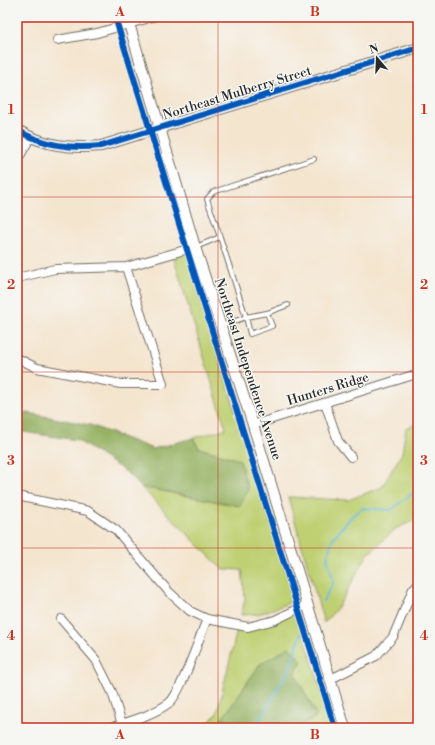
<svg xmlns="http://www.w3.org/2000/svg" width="435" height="745" font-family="'Libre Bodoni',serif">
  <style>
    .green { fill: #bfd073; stroke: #757e4f }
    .forest { fill: #97b265; stroke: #616e48 }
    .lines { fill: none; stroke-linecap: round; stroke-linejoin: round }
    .stream { stroke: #5cb9da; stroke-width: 2 }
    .service-casing { stroke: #716c64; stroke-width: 6 }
    .minor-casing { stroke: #716c64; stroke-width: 10 }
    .tertiary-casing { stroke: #716c64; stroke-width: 12 }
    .service { stroke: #fff; stroke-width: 4 }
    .minor { stroke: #fff; stroke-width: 8 }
    .tertiary { stroke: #fff; stroke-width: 10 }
    .cycleway-casing { stroke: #f6f6f2; stroke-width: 8 }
    .cycleway { stroke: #0057b8; stroke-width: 6 }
    .grid { fill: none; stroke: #c8321e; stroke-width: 1; stroke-opacity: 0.55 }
    .labels { text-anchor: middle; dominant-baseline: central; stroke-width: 3; stroke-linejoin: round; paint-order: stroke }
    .street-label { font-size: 13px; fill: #2b2b2b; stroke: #f6f6f2 }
    .neatline { fill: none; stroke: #c8321e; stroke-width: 1.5 }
    .grid-label { font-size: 13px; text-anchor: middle; font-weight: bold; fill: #c8321e }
  </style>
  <rect width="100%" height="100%" fill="#f6f6f2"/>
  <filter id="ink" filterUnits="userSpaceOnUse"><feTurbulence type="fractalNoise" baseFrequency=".025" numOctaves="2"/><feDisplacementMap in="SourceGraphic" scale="8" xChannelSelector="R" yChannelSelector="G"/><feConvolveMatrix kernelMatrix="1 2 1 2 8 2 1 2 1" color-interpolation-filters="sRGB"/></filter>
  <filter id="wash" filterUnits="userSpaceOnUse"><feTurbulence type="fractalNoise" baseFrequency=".012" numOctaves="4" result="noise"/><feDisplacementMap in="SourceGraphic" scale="16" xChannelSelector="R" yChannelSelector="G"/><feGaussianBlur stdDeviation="0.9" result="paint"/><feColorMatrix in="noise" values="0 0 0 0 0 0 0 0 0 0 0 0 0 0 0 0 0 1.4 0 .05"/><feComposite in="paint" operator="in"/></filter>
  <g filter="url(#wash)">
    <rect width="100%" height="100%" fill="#f4e5cf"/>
    <!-- green -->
    <path class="green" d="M186,252L294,598L292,602L259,614L241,615L245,599L242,570L222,569L141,487L240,506L239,460L199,448L193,438L226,429L172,253Z
      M418,423V519L397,528L368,554L338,607L324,623L288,497L348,500L382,487L402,453L406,428Z
      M297,613L333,728H298L317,716L295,674L260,664L216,728H204L217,713L238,626Z"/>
    <!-- forest -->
    <path class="forest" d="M17,411L90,425L153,449L193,438L199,448L240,460L248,490L240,506L141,487L125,471L77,440L17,431Z
      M289,647L302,661L295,674L317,716L298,728H216L260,664Z"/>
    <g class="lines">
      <!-- stream -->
      <path class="stream" d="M323,601L334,582L327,558L333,538L352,516L363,508L391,510L418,489
        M255,728L289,670L301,634"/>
    </g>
  </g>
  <g filter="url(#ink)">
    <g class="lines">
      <defs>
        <path id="service" d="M220,237L246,317L222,326
          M196,247L220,237L207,199L213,192L314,159
          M267,313L272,326L250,334L246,317L267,313L288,305"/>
        <path id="minor" d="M57,40L97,33L153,17
          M17,161L30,138
          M17,278L55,269L126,267L195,247
          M17,358L37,368L121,384H163L126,267
          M325,403L338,441L351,457
          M253,425L410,376
          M17,496L88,511L116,530L169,592L190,611L207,619L248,627L275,620L308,604
          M61,619L96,660L112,692L122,724
          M331,679L376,656L393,637L413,589L418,584
          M17,724L20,728
          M109,728C130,721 151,716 169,703C181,694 200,635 207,619"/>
        <path id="tertiary" d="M127,17L195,247L253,425L345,728
          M17,130C45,146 70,149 101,146L418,48"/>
      </defs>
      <!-- service casing -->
      <use href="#service" class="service-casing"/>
      <!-- minor casing -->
      <use href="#minor" class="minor-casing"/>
      <!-- tertiary casing -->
      <use href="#tertiary" class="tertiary-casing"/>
      <!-- service -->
      <use href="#service" class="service"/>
      <!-- minor -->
      <use href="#minor" class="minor"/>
      <!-- tertiary -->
      <use href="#tertiary" class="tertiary"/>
      <defs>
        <path id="cycleway" d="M115,17L335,728
          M17,130C45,146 70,149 101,146L418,48"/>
      </defs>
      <!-- cycleway casing -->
      <use href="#cycleway" class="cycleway-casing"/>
      <!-- cycleway -->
      <use href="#cycleway" class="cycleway"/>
    </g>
  </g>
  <!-- grid -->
  <path class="grid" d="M218,17V728M17,197H418M17,372H418M17,548H418"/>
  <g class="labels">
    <!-- street labels -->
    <g class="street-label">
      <text transform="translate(237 93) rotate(-17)">Northeast Mulberry Street</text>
      <text transform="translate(248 369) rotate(72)">Northeast Independence Avenue</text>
      <text transform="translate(328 389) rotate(-17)">Hunters Ridge</text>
    </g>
  </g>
  <!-- margin -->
  <rect width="435" height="745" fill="none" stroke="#f6f6f2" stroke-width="44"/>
  <!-- north arrow -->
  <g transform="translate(377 58) rotate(341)" stroke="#f6f6f2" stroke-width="3" paint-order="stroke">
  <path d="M0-3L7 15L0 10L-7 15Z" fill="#2b2b2b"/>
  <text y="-6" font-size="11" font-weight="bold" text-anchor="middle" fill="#2b2b2b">N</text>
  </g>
  <rect x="22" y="22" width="391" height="701" class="neatline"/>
  <g class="grid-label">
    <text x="120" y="16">A</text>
    <text x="315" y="16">B</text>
    <text x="11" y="114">1</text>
    <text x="424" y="114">1</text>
    <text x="11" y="289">2</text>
    <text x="424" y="289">2</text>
    <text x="11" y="465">3</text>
    <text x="424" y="465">3</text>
    <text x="11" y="640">4</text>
    <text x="424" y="640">4</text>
    <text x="120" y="739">A</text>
    <text x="315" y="739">B</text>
  </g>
</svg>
